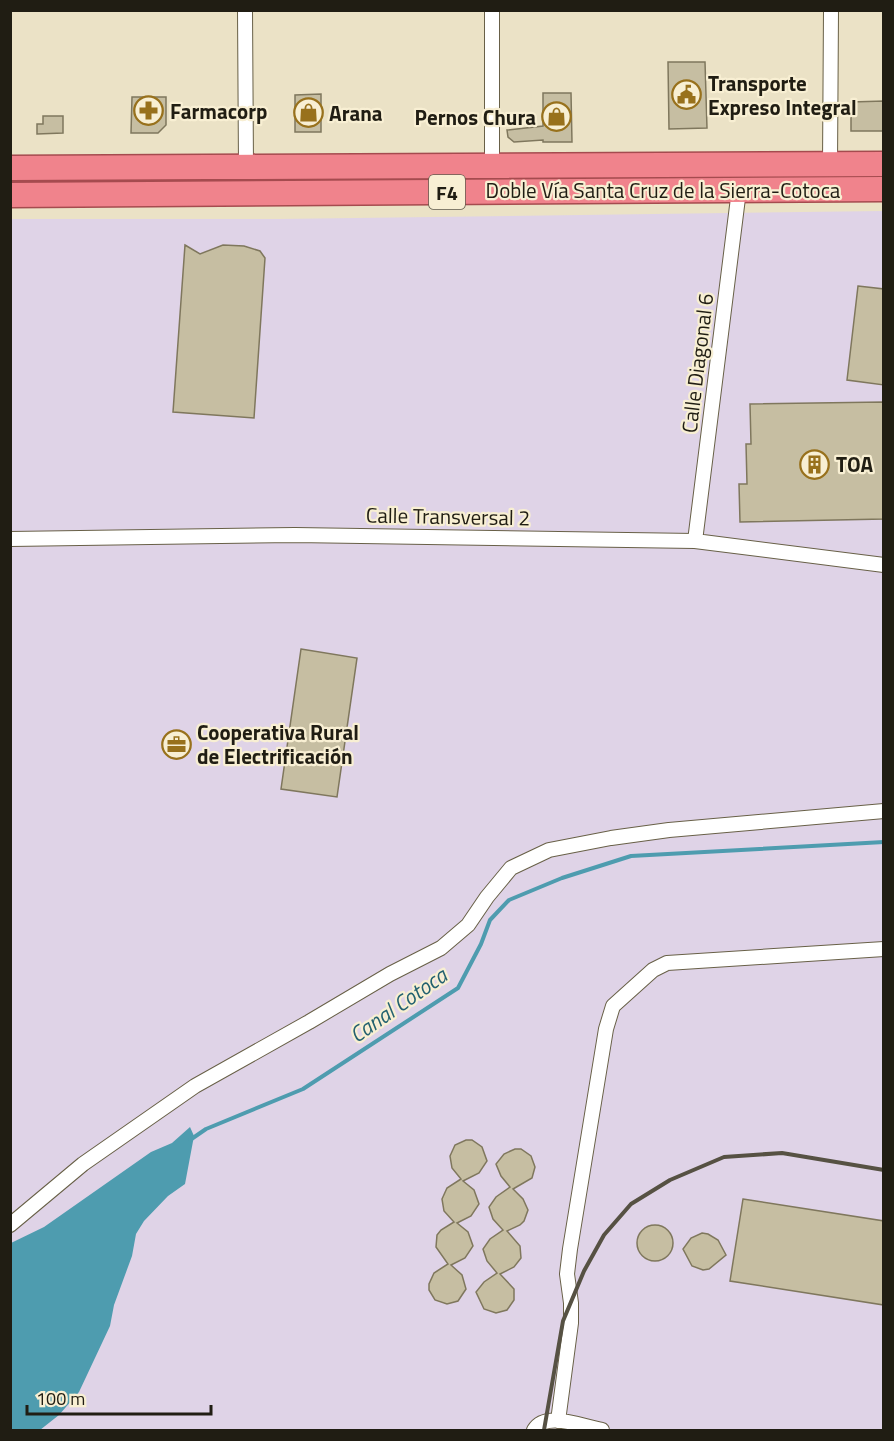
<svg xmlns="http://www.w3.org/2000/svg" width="894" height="1441" font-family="'Titillium Web',sans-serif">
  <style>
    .industrial { fill: #dfd3e7 }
    .water { fill: #4e9caf }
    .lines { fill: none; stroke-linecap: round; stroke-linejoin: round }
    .stream { stroke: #4e9caf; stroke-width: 4 }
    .building { fill: #c6bea2; stroke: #7f775d; stroke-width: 1.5 }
    .minor-casing { stroke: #686047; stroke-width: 16 }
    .trunk-casing { stroke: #a54b4f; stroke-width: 27 }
    .minor { stroke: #fff; stroke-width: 14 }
    .trunk { stroke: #f0838c; stroke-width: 24 }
    .rail { stroke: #565143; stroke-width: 4 }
    .labels { text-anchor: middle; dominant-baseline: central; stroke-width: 4.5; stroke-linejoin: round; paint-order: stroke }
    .shield { fill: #f8efd3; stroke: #615c4d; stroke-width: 1.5 }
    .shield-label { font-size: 20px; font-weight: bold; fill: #201d13 }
    .poi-label { font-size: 21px; font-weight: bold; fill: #201d13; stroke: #f8efd3; text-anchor: start }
    .street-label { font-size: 21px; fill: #201d13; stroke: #f8efd3 }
    .water-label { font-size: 22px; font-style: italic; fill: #236170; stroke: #f8efd3 }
  </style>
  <rect width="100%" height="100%" fill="#ebe2c6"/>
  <!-- industrial -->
  <path class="industrial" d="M883,211V1430H11L10,219H279Z"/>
  <!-- water -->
  <path class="water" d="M190,1127L194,1136L185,1184L168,1196L144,1221L136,1234L132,1256L114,1305L110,1326L79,1392L59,1415L40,1430H11V1243L44,1227L151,1152L172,1143Z"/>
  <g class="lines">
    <!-- stream -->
    <path class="stream" d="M190,1140L206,1129L303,1089L458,988L481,944L490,920L509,900L562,878L631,856L884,842"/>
  </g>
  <!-- building -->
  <path class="building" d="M668,62H705L707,128L669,129Z
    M543,93H571L572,142H543V140L514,142L508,137L507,130L543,126Z
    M321,94V132H295V95Z
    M132,97H166V125L158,133H131Z
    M884,101V131H851V102Z
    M43,116H63V133L37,134V124H43Z
    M185,245L200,254L223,245L244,246L260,251L265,258L254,418L173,412Z
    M858,286L884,289V385L847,380Z
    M884,402V519L740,522L739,484H747L746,444H751L750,404Z
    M301,649L357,658L337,797L281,789Z
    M466,1140H472L482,1147L487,1161L479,1173L463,1181L474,1190L479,1204L471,1216L457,1223L468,1232L473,1246L465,1258L451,1265L462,1275L466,1289L458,1301L447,1304L435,1300L429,1290V1284L434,1273L448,1264L436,1247L437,1235L441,1230L454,1222L444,1211L442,1199L447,1188L461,1179L452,1168L450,1156L455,1145Z
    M515,1149H521L531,1156L535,1167L532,1178L513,1189L523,1199L528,1210L524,1221L520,1225L507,1231L520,1246L521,1258L514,1267L500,1274L514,1289V1300L507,1310L496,1313L484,1309L476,1292L484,1282L497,1273L487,1261L483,1249L490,1239L503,1230L493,1219L489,1207L496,1197L510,1187L501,1176L496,1164L504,1154Z
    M743,1199L884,1221V1305L730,1281Z
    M637 1243a18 18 0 1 1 36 0a18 18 0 1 1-36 0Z
    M702,1233L708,1234L718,1240L726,1255L709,1269L703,1270L692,1266L683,1249L691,1238Z"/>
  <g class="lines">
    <defs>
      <path id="minor" d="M245,10L246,167
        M492,10V166
        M830,164L831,10
        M10,539L295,535L695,541L884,565
        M695,541L739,190
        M10,1225L83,1164L195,1086L309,1022L390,974L441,948L468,925L487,897L511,868L549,850L611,838L669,830L884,811
        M558,1421L571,1323V1303L567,1274L570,1249L606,1029L613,1006L653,970L667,963L884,949
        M534,1430C546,1410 583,1427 602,1430"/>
      <path id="trunk" d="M10,168L884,164
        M10,195L884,189"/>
    </defs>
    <!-- minor casing -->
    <use href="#minor" class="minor-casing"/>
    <!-- trunk casing -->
    <use href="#trunk" class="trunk-casing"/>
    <!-- minor -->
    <use href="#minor" class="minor"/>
    <!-- trunk -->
    <use href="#trunk" class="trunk"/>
    <!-- rail -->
    <path class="rail" d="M544,1430L563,1321L584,1271L604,1235L631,1204L670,1180L724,1157L782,1153L884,1170"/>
  </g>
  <!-- icons -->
  <defs>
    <symbol id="civic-ring" viewBox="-11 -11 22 22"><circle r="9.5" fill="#f8efd3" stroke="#98711c" stroke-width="1.5"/><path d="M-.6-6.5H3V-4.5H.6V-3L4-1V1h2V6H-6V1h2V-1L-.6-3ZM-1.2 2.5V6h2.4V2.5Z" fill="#98711c"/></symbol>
    <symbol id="pharmacy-ring" viewBox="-11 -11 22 22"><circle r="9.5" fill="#f8efd3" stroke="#98711c" stroke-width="1.5"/><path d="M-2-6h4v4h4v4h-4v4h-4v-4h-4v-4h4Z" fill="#98711c"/></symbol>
    <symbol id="shop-ring" viewBox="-11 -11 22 22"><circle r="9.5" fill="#f8efd3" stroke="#98711c" stroke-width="1.5"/><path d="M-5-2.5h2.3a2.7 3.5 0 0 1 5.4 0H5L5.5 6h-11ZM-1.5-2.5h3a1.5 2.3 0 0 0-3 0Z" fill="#98711c"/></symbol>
    <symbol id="building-ring" viewBox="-11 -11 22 22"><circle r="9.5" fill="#f8efd3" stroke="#98711c" stroke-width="1.5"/><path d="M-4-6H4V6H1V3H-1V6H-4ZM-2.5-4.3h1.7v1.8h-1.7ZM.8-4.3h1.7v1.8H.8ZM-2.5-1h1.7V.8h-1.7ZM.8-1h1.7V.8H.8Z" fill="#98711c"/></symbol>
    <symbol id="office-ring" viewBox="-11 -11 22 22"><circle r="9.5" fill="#f8efd3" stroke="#98711c" stroke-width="1.5"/><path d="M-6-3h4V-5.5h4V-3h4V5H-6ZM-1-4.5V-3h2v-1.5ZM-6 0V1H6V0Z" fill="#98711c"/></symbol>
  </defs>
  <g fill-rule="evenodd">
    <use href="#civic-ring" x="670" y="78" width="33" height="33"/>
    <use href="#pharmacy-ring" x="132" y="94" width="33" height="33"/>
    <use href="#shop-ring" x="292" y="96" width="33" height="33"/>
    <use href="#shop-ring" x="540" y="100" width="33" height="33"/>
    <use href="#building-ring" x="798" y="448" width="33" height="33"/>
    <use href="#office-ring" x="160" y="728" width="33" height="33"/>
  </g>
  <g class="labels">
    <!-- shield labels -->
    <rect class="shield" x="429" y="175" width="36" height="34" rx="4.5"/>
    <g class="shield-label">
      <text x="447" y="192">F4</text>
    </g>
    <!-- poi labels -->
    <g class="poi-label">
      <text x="708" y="83">Transporte<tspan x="708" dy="24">Expreso Integral</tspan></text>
      <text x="170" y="111">Farmacorp</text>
      <text x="329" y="113">Arana</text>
      <text x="536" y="117" text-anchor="end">Pernos Chura</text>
      <text x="836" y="464">TOA</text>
      <text x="197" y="732">Cooperativa Rural<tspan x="197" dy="24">de Electrificación</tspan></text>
    </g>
    <!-- street labels -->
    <g class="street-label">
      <text x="663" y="190">Doble Vía Santa Cruz de la Sierra-Cotoca</text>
      <text transform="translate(697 363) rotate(-83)">Calle Diagonal 6</text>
      <text transform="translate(448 516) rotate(1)">Calle Transversal 2</text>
    </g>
    <!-- water labels -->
    <g class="water-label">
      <text transform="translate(398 1005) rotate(-35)">Canal Cotoca</text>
    </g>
  </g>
  <!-- border -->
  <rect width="894" height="1441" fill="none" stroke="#201d13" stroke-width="24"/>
  <!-- scale -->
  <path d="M27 1405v9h184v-9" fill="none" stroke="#201d13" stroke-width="3"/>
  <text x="36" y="1405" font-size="18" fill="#201d13" stroke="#f8efd3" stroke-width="4.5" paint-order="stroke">100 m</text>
</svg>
